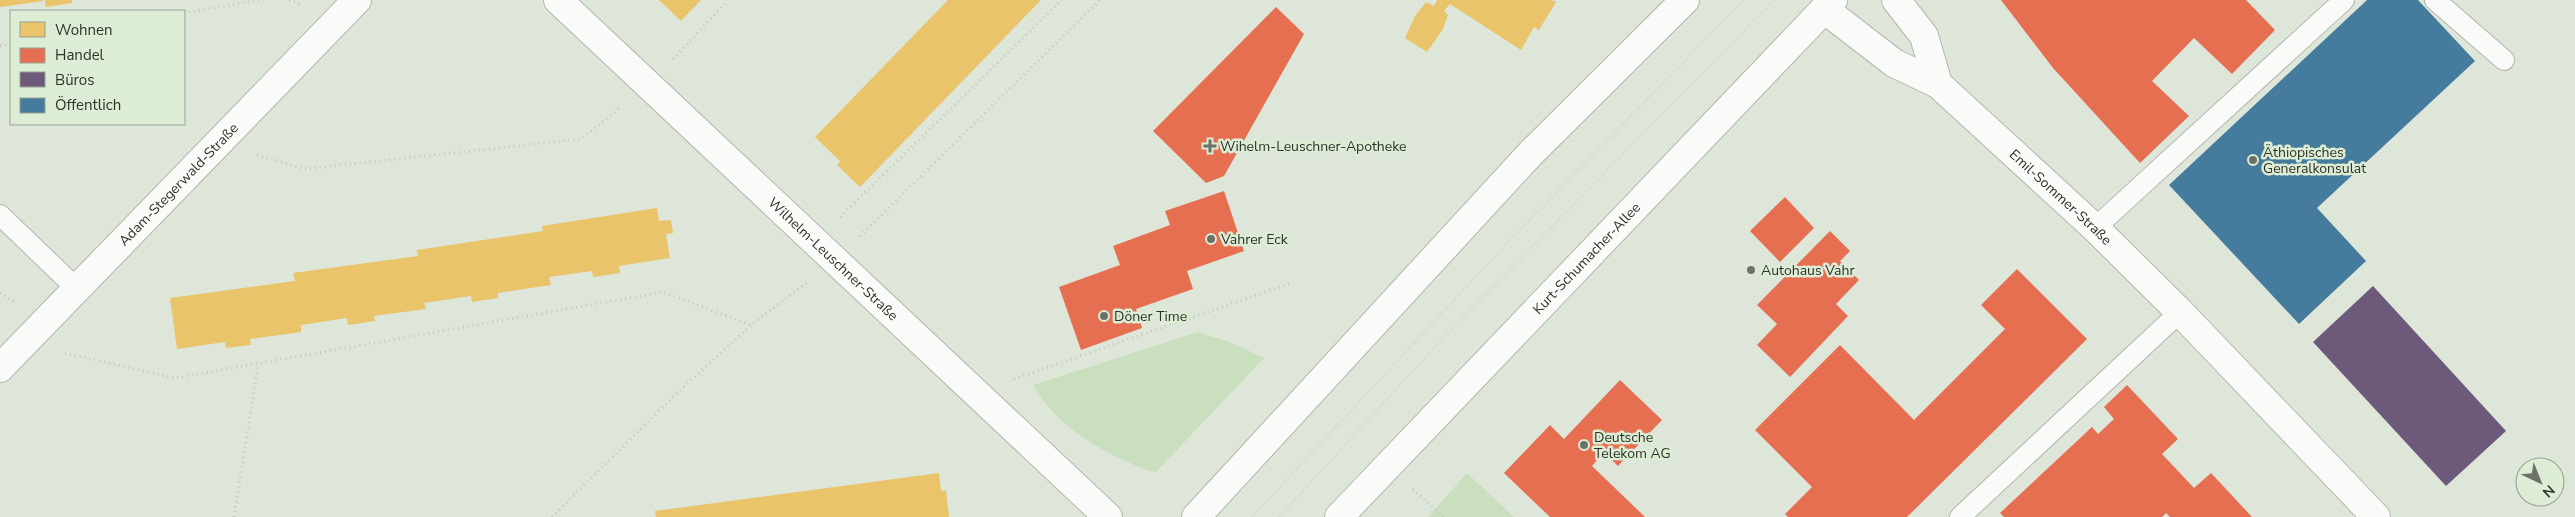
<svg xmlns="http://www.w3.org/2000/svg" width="2575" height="517" font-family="'Nunito Sans',sans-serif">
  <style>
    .green { fill: #cadfbd }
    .homes { fill: #e9c46a }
    .shops { fill: #e76f51 }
    .offices { fill: #6d597a }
    .public { fill: #457b9d }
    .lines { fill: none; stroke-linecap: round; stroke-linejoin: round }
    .service-casing { stroke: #b1b7ad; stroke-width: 22 }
    .minor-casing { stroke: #b1b7ad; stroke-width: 30 }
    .tertiary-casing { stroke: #b1b7ad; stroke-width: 30 }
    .path { stroke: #c3c6c1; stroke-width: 3; stroke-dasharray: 1 4; stroke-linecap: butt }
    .service { stroke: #fafbf9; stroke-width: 20 }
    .minor { stroke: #fafbf9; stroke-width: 28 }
    .tertiary { stroke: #fafbf9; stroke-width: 28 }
    .tram { stroke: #d2d5d1; stroke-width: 1 }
    .poi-dot { fill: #6c7268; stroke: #ddecd4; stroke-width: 2 }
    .labels { text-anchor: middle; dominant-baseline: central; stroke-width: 5; stroke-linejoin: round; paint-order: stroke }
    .poi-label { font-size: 14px; fill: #2e332a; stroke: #ddecd4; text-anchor: start }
    .street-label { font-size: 14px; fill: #2e332a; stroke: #ddecd4 }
  </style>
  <rect width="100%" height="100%" fill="#dee6da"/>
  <!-- green -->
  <path class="green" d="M1198,332L1232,343L1264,358L1155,473C1110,457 1057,429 1033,385Z
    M1467,473L1514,517H1428Z"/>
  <!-- homes -->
  <path class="homes" d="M0,0H43V1L0,7Z
    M45,0H72V3L46,7Z
    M659,0H701L681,21Z
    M948,0H1041L860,187L837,165L840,161L815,137Z
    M1437,0H1551L1556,2L1539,30L1534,27L1521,50L1450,4L1444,11L1448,15L1443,29L1427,52L1405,38L1415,16L1426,2L1434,6Z
    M657,208L659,221L671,220L673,233L666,234L670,258L619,266L620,273L593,277L592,271L549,277L551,285L498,293V298L472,302L471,296L424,303L426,309L374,316L375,321L348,325L347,318L301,325V332L250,339L251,345L226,348L225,342L177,349L170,298L295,281L293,273L418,256L417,250L543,231L542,226Z
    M939,473L941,491L946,490L949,517H656L655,511Z"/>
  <!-- shops -->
  <path class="shops" d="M2001,0H2246L2275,30L2232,74L2194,38L2152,81L2189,116L2140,163L2053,68Z
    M1276,7L1304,34L1224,176L1206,183L1153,131Z
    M1224,191L1244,251L1187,271L1193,289L1136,309L1142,328L1081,350L1059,287L1120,265L1113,246L1170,225L1165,211Z
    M1785,197L1814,228L1780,262L1750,231Z
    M1830,231L1850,251L1840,261L1859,280L1836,304L1848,316L1790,377L1757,345L1777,324L1757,305Z
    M2017,269L2087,339L1907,517H1788L1785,514L1812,487L1755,430L1840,345L1914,420L2005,329L1981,305Z
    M1620,380L1662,420L1618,466L1604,452L1592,466L1645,517H1550L1504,473L1550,425L1564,439Z
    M2127,385L2178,439L2162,454L2194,488L2211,473L2252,517H2170L2166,513L2162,517H2004L2000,513L2092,427L2098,434L2114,419L2104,407Z"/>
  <!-- offices -->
  <path class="offices" d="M2373,286L2506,431L2446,486L2313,342Z"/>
  <!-- public -->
  <path class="public" d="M2367,0H2418L2475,61L2317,208L2366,261L2299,324L2169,185Z"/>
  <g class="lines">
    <defs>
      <path id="service" d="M2435,0L2504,60
        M0,215L77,289
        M2095,228L2344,0
        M1960,517L2180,312"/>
      <g id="minor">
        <path id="s1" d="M558,0L1108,517"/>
        <path d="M1896,0L1924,36L1938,84"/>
        <path id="s2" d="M1824,9L1894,63L1938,84L2095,228L2180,312L2376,517"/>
        <path id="s3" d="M0,368L357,0"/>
      </g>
      <g id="tertiary">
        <path d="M1196,517L1531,153L1685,0"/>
        <path id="s4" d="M1339,517L1833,0"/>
      </g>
    </defs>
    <!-- service casing -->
    <use href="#service" class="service-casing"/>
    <!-- minor casing -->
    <use href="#minor" class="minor-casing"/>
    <!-- tertiary casing -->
    <use href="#tertiary" class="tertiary-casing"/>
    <!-- path -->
    <path class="path" d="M289,0L303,5
      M184,13L259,0
      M0,46L11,44
      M673,59L728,0
      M257,155L305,169L581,139L621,107
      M840,217L1062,0
      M860,236L1100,0
      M0,293L14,302
      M65,353L175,378L663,292L751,325
      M1014,379L1291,283
      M1413,489L1444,517
      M234,517L258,365
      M552,517L673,397L751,325L806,283"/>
    <!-- service -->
    <use href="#service" class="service"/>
    <!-- minor -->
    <use href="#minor" class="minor"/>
    <!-- tertiary -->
    <use href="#tertiary" class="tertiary"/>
    <!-- tram -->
    <path class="tram" d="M1252,517L1510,240L1744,0
      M1279,517L1444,337L1774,0"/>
  </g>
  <!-- markers -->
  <g class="poi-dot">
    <path d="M1207.5 138.5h5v5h5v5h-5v5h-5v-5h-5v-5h5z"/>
    <circle cx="2253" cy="160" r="5"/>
    <circle cx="1211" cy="239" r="5"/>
    <circle cx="1751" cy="270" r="5"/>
    <circle cx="1104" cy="316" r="5"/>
    <circle cx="1584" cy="445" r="5"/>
  </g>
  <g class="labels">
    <!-- poi labels -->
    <g class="poi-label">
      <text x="1220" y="146">Wihelm-Leuschner-Apotheke</text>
      <text x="2263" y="152">Äthiopisches<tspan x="2263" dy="16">Generalkonsulat</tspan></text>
      <text x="1221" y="239">Vahrer Eck</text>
      <text x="1761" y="270">Autohaus Vahr</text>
      <text x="1114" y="316">Döner Time</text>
      <text x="1594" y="437">Deutsche<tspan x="1594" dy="16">Telekom AG</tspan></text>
    </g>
    <!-- street labels -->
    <g class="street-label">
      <text stroke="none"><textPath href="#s3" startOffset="256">Adam-Stegerwald-Straße</textPath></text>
      <text stroke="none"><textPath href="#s2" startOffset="304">Emil-Sommer-Straße</textPath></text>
      <text stroke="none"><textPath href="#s4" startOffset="358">Kurt-Schumacher-Allee</textPath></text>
      <text stroke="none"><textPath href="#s1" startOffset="378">Wilhelm-Leuschner-Straße</textPath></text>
    </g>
  </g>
  <!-- legend -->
  <rect x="10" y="10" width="175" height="115" fill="#ddecd4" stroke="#97a290"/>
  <rect x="20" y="22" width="25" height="15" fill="#e9c46a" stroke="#97a290"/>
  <text x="55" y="35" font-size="15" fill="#2e332a">Wohnen</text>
  <rect x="20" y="48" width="25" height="15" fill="#e76f51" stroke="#97a290"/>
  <text x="55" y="60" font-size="15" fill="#2e332a">Handel</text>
  <rect x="20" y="72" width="25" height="15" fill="#6d597a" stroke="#97a290"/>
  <text x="55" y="85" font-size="15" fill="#2e332a">Büros</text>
  <rect x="20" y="98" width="25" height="15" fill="#457b9d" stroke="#97a290"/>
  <text x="55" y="110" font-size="15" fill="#2e332a">Öffentlich</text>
  <!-- north arrow -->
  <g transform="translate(2540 482) rotate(137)"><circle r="24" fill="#ddecd4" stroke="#97a290"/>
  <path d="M0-4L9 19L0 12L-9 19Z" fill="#6c7268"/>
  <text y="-8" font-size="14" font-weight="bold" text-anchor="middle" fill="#2e332a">N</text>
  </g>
</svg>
